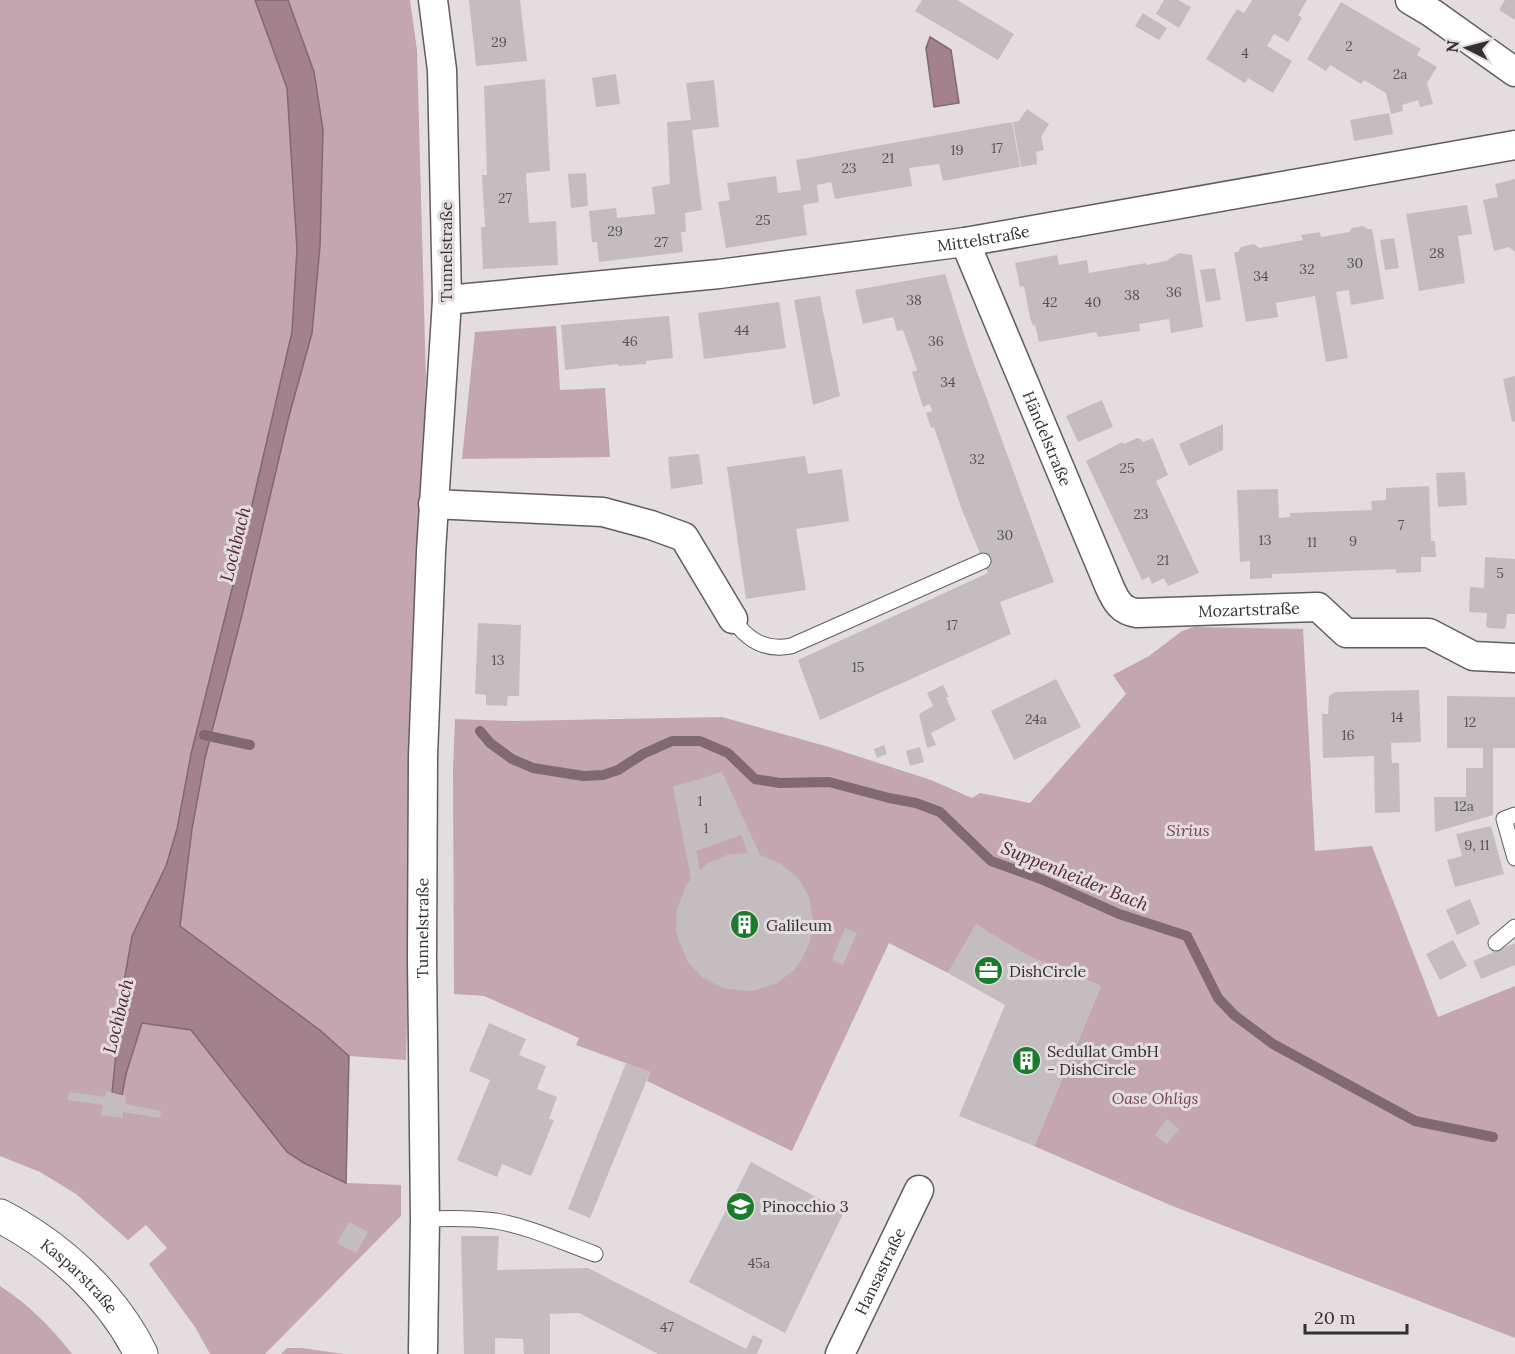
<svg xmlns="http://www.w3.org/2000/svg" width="1515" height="1354" font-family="Lora,serif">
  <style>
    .green { fill: #c4a6b0 }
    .water { fill: #a3818d; stroke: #816971; stroke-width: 1.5 }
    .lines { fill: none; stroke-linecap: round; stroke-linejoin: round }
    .stream { stroke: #816971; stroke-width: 10 }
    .building { fill: #c4bdc0; fill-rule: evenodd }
    .lane-casing { stroke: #635c5e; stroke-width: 17 }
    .street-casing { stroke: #635c5e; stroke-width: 31 }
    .secondary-casing { stroke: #635c5e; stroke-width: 35 }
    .lane { stroke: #fff; stroke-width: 15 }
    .street { stroke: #fff; stroke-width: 28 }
    .secondary { stroke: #fff; stroke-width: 33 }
    .labels { text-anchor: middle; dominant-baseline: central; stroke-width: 6; stroke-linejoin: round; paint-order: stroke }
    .number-label { font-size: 14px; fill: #575355 }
    .street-label { font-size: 16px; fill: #333031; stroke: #e4dddf }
    .park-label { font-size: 16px; font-style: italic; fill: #754256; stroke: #e4dddf }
    .poi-label { font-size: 16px; fill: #333031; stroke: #e4dddf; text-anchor: start }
    .water-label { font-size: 18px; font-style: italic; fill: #56263a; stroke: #e4dddf }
  </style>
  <rect width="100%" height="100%" fill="#e4dddf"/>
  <!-- green -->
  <path class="green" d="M0,0H410L417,50L426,379L420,525L406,1060L349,1056L346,1183L401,1185V1216L265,1354H210L195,1327L149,1264L167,1248L146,1225L128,1240L76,1194L40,1172L0,1156Z
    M556,326L560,390L605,388L610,457L462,459L475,332Z
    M1194,627L1303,629L1315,851L1372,846L1438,1017L1515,986V1338L1170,1205L1034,1146L1101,986L1026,955L976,925L948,973L889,943L792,1151L647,1081L650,1072L576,1045L579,1038L484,996L454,994L453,770L455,719L513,721L722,717L829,747L931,780L972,798L980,793L1030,803L1126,694L1113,675L1149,656L1182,631Z
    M0,1286C28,1304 52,1328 72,1354H0Z
    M287,1348H301L344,1354H281Z"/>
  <!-- water -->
  <path class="water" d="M255,0H288L314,72L323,130L320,246L312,333L289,416L242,615L205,758L192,829L180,926L321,1031L349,1056L346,1183L304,1163L287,1152L191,1030L142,1023L126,1074L122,1095L112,1093L122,993L132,936L166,866L177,829L191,754L240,557L292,332L297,249L287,88Z
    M930,37L951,50L959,103L934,107L926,48Z"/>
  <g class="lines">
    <!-- stream -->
    <path class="stream" d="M480,731L490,743L512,759L533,768L583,776L603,775L618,770L643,754L672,741H700L728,753L755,779L780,783L829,782L889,798L916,803L940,812L991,861L1041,879L1119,914L1187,936L1218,998L1234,1015L1273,1044L1415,1121L1493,1137
      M204,735L250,745"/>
  </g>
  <!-- building -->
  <path class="building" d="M469,0H520L527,61L476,66Z
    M922,0H957L1014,34L998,60L915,11Z
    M1164,0H1178L1191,7L1179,28L1156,14Z
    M1252,0H1307L1298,15L1302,18L1288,42L1274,34L1267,46L1292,61L1273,93L1248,78L1245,83L1206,59L1237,9L1244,13Z
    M1505,0H1515V20L1499,10Z
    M1341,2L1421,49L1417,55L1437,67L1427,83L1433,104L1420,107L1418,100L1402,105L1403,111L1391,114L1386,93L1364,80L1361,84L1330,65L1326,71L1307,59Z
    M1143,13L1167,28L1159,40L1135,26Z
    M616,74L620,104L596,107L592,78Z
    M545,79L550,171L526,173L529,223L556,221L558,265L483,269L481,227H485L482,175H487L484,86Z
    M714,80L719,127L692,130L702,210L685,213L686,232H681L683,252L599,262L597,242H592L589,211L616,208L617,218L655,214L652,187L670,184L667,122L691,120L686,83Z
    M1027,109L1049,124L1041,137L1044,150L1036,152L1037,164L1021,167L1013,122L1019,121Z
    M1389,113L1393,134L1354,141L1350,120Z
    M1012,122L1020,167L943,181L939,164L909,168L912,186L835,199L831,182L817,185L819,202L803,205L807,235L726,248L718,202L730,200L727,183L776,176L778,193L801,190L796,160Z
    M586,173L588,206L571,208L568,174Z
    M1515,179V252L1509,247L1494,251L1483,200L1498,197L1495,184Z
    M1467,205L1472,234L1458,236L1465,283L1419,291L1406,214Z
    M1363,226L1368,229H1372L1384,299L1351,305L1349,290L1336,292L1348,358L1326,362L1315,296L1276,303L1278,317L1246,322L1234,252H1238L1241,247L1254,244L1259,248L1303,240L1301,235L1320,232L1321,237L1349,232L1352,228Z
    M1394,238L1399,268L1385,270L1380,240Z
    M1179,253L1192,255L1203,327L1171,333L1169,319L1139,324L1140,331L1098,337L1096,332L1039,342L1035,325L1033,326L1030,318L1024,286L1020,287L1015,263L1057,255L1059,265L1087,260L1089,273L1146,263V265L1166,261Z
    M1215,268L1221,300L1206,302L1200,270Z
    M945,274L970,353L1054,582L1000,602L1011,634L820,720L798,660L988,573L962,510L934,427L931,428L926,413L932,411L930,404L923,407L912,372L917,370L903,330L897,331L893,317L863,324L855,290Z
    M820,296L840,396L813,405L794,300Z
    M779,302L786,348L704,359L698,313Z
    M669,316L673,358L646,361V364L618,366V364L565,370L561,325Z
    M1515,376V421L1512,422L1503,379Z
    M1102,400L1113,427L1078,442L1066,416Z
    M1223,424V450L1189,466L1179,444Z
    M1137,438L1141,439L1143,442L1153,438L1168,475L1156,481L1199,573L1168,586L1164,578L1152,584L1149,577L1142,580L1086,461L1122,442L1124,444Z
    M699,454L703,484L671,489L668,457Z
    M805,456L808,474L842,469L849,521L796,529L806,590L746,599L727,467Z
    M1465,472L1467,505L1438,507L1436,473Z
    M1429,486L1431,541H1435L1436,557H1421V572L1396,573V569L1375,570L1272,574V578L1250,579V561L1240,562L1237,490L1278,489L1279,518L1290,517V513L1372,510L1371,501L1386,500V488Z
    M1485,557L1515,559V614H1507L1506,626L1504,629L1489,628L1486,626L1487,613L1469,612L1470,587L1484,588Z
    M478,623L521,625L519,696H508L507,706L486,705V695L475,694Z
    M1056,679L1081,727L1014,760L991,711Z
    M943,685L949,697H946L956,720L931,733L936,745L927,748L919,714L933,706L927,693Z
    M1419,690L1421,742L1391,743L1392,763H1399L1400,812L1375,813L1374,756L1323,758L1322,714H1328L1329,696L1335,692Z
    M1447,696L1515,697V748H1493V815L1435,832L1434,797H1466V768H1483V748H1447Z
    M884,745L887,754L877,758L874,749Z
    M920,747L924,762L910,766L906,751Z
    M722,772L760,855L781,864L798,878L809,897L813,919L810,941L801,961L794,970L777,983L756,990L745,991L723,988L703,978L688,962L679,941L676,931L677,909L685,888L691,879L673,787ZM741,835L748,853L727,855L708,863L700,870L696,851Z
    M1491,826L1504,874L1455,887L1447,860L1462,856L1456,834Z
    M1470,899L1480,924L1457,935L1446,910Z
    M976,924L1026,955L1101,986L1034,1146L959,1116L1005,1005L948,973Z
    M845,928L857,933L843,965L832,960Z
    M1453,940L1467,966L1440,980L1426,954Z
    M1515,943V965L1481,979L1473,961Z
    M489,1023L526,1039L519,1055L546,1066L537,1089L557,1097L549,1119L554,1120L531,1176L502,1164L497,1177L457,1160L490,1080L469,1071Z
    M626,1063L650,1072L590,1218L568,1209Z
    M106,1091L126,1096L125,1104L161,1111L160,1118L123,1112V1118L101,1115L103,1105L68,1100L69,1092L105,1097Z
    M1167,1119L1179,1129L1167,1144L1155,1135Z
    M751,1162L844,1212L785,1333L689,1282Z
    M349,1222L368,1232L356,1253L337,1243Z
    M461,1236H499L497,1270L588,1268L746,1349L753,1335L763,1340L757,1354H658L579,1313L550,1314V1354H524L523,1339L495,1338V1354H464Z"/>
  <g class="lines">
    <defs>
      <path id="lane" d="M733,619C747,640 765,651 791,646L983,561
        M1515,815L1504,819L1515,858
        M1496,943L1515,927
        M425,1219C449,1218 473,1218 496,1221C530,1227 562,1242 595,1254"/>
      <g id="street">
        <path d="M1410,0L1432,13L1515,72"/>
        <path id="s1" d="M965,242L1110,588C1116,601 1121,611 1137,613L1318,607L1346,633H1429L1473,656L1515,658"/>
        <path id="s2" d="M447,300L719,274L965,242L1515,145"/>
        <path d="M433,504L603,512L651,525L684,537L733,619"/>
        <path id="s3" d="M423,1351L425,1219L422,958L423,756L431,552L447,300L442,70L433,0"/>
        <path id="s4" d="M840,1354L919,1190"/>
      </g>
      <g id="secondary">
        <path id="s5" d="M0,1216C58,1246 112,1295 141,1354"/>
      </g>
    </defs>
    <!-- lane casing -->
    <use href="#lane" class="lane-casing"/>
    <!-- street casing -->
    <use href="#street" class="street-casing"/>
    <!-- secondary casing -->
    <use href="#secondary" class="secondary-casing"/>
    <!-- lane -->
    <use href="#lane" class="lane"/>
    <!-- street -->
    <use href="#street" class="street"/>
    <!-- secondary -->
    <use href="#secondary" class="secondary"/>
  </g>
  <!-- icons -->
  <defs>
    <symbol id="building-disc" viewBox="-11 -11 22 22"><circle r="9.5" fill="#1c7c2d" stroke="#e4dddf"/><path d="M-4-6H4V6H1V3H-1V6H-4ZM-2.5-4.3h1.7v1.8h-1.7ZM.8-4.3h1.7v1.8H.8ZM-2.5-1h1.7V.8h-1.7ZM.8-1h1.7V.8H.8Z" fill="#fff"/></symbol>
    <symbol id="office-disc" viewBox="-11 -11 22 22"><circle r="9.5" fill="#1c7c2d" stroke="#e4dddf"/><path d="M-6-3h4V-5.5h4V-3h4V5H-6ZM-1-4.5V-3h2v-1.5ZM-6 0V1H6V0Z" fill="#fff"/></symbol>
    <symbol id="school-disc" viewBox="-11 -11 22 22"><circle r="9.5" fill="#1c7c2d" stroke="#e4dddf"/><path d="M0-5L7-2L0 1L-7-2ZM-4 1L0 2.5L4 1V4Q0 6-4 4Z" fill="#fff"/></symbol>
  </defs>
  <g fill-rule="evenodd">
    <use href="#building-disc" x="728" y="908" width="33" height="33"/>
    <use href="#office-disc" x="972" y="954" width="33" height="33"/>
    <use href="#building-disc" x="1010" y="1044" width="33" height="33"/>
    <use href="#school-disc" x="724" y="1190" width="33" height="33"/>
  </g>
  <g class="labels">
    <!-- number labels -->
    <g class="number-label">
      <text x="499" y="42">29</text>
      <text x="1349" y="46">2</text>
      <text x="1245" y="53">4</text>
      <text x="1400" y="74">2a</text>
      <text x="997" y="148">17</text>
      <text x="957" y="150">19</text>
      <text x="888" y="158">21</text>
      <text x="849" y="168">23</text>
      <text x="505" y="198">27</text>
      <text x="763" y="220">25</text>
      <text x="615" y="231">29</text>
      <text x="661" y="242">27</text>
      <text x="1437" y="253">28</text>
      <text x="1355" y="263">30</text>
      <text x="1307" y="269">32</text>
      <text x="1261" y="276">34</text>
      <text x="1174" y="292">36</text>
      <text x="1132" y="295">38</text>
      <text x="914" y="300">38</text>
      <text x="1050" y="302">42</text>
      <text x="1093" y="302">40</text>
      <text x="742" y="330">44</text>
      <text x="630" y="341">46</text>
      <text x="936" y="341">36</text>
      <text x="948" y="382">34</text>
      <text x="977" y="459">32</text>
      <text x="1127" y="468">25</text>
      <text x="1141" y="514">23</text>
      <text x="1401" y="525">7</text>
      <text x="1005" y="535">30</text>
      <text x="1265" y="540">13</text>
      <text x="1353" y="541">9</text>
      <text x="1312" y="542">11</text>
      <text x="1163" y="560">21</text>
      <text x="1500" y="573">5</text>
      <text x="952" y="625">17</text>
      <text x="498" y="660">13</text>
      <text x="858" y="667">15</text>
      <text x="1397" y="717">14</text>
      <text x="1036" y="719">24a</text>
      <text x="1470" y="722">12</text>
      <text x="1348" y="735">16</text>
      <text x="700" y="801">1</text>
      <text x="1464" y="806">12a</text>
      <text x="706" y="828">1</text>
      <text x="1477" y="845">9, 11</text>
      <text x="759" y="1263">45a</text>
      <text x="667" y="1327">47</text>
    </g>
    <!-- street labels -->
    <g class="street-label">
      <text stroke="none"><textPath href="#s2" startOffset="540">Mittelstraße</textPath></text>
      <text transform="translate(446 252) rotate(-90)">Tunnelstraße</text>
      <text stroke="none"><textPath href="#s1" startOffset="213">Händelstraße</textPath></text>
      <text stroke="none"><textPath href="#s1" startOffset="526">Mozartstraße</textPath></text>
      <text stroke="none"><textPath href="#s3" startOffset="423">Tunnelstraße</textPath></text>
      <text stroke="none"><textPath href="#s4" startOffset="92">Hansastraße</textPath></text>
      <text stroke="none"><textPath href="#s5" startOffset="100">Kasparstraße</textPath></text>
    </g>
    <!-- park labels -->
    <g class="park-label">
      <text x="1188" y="830">Sirius</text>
      <text x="1155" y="1098">Oase Ohligs</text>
    </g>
    <!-- poi labels -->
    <g class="poi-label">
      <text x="766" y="925">Galileum</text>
      <text x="1009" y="971">DishCircle</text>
      <text x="1047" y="1051">Sedullat GmbH<tspan x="1047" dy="18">- DishCircle</tspan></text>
      <text x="762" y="1206">Pinocchio 3</text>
    </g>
    <!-- water labels -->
    <g class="water-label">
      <text transform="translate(235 544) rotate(-76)">Lochbach</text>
      <text transform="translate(1075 876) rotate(22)">Suppenheider Bach</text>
      <text transform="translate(118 1016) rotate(-76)">Lochbach</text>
    </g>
  </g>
  <!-- north arrow -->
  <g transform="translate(1467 48) rotate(276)" stroke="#e4dddf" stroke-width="4.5" paint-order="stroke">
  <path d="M0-4.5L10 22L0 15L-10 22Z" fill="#333031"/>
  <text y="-9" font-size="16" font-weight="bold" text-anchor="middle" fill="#333031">N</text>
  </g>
  <!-- scale -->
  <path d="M1305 1324v9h102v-9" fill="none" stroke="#333031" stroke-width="3"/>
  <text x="1314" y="1324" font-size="18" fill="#333031" stroke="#e4dddf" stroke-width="4.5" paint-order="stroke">20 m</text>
</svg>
